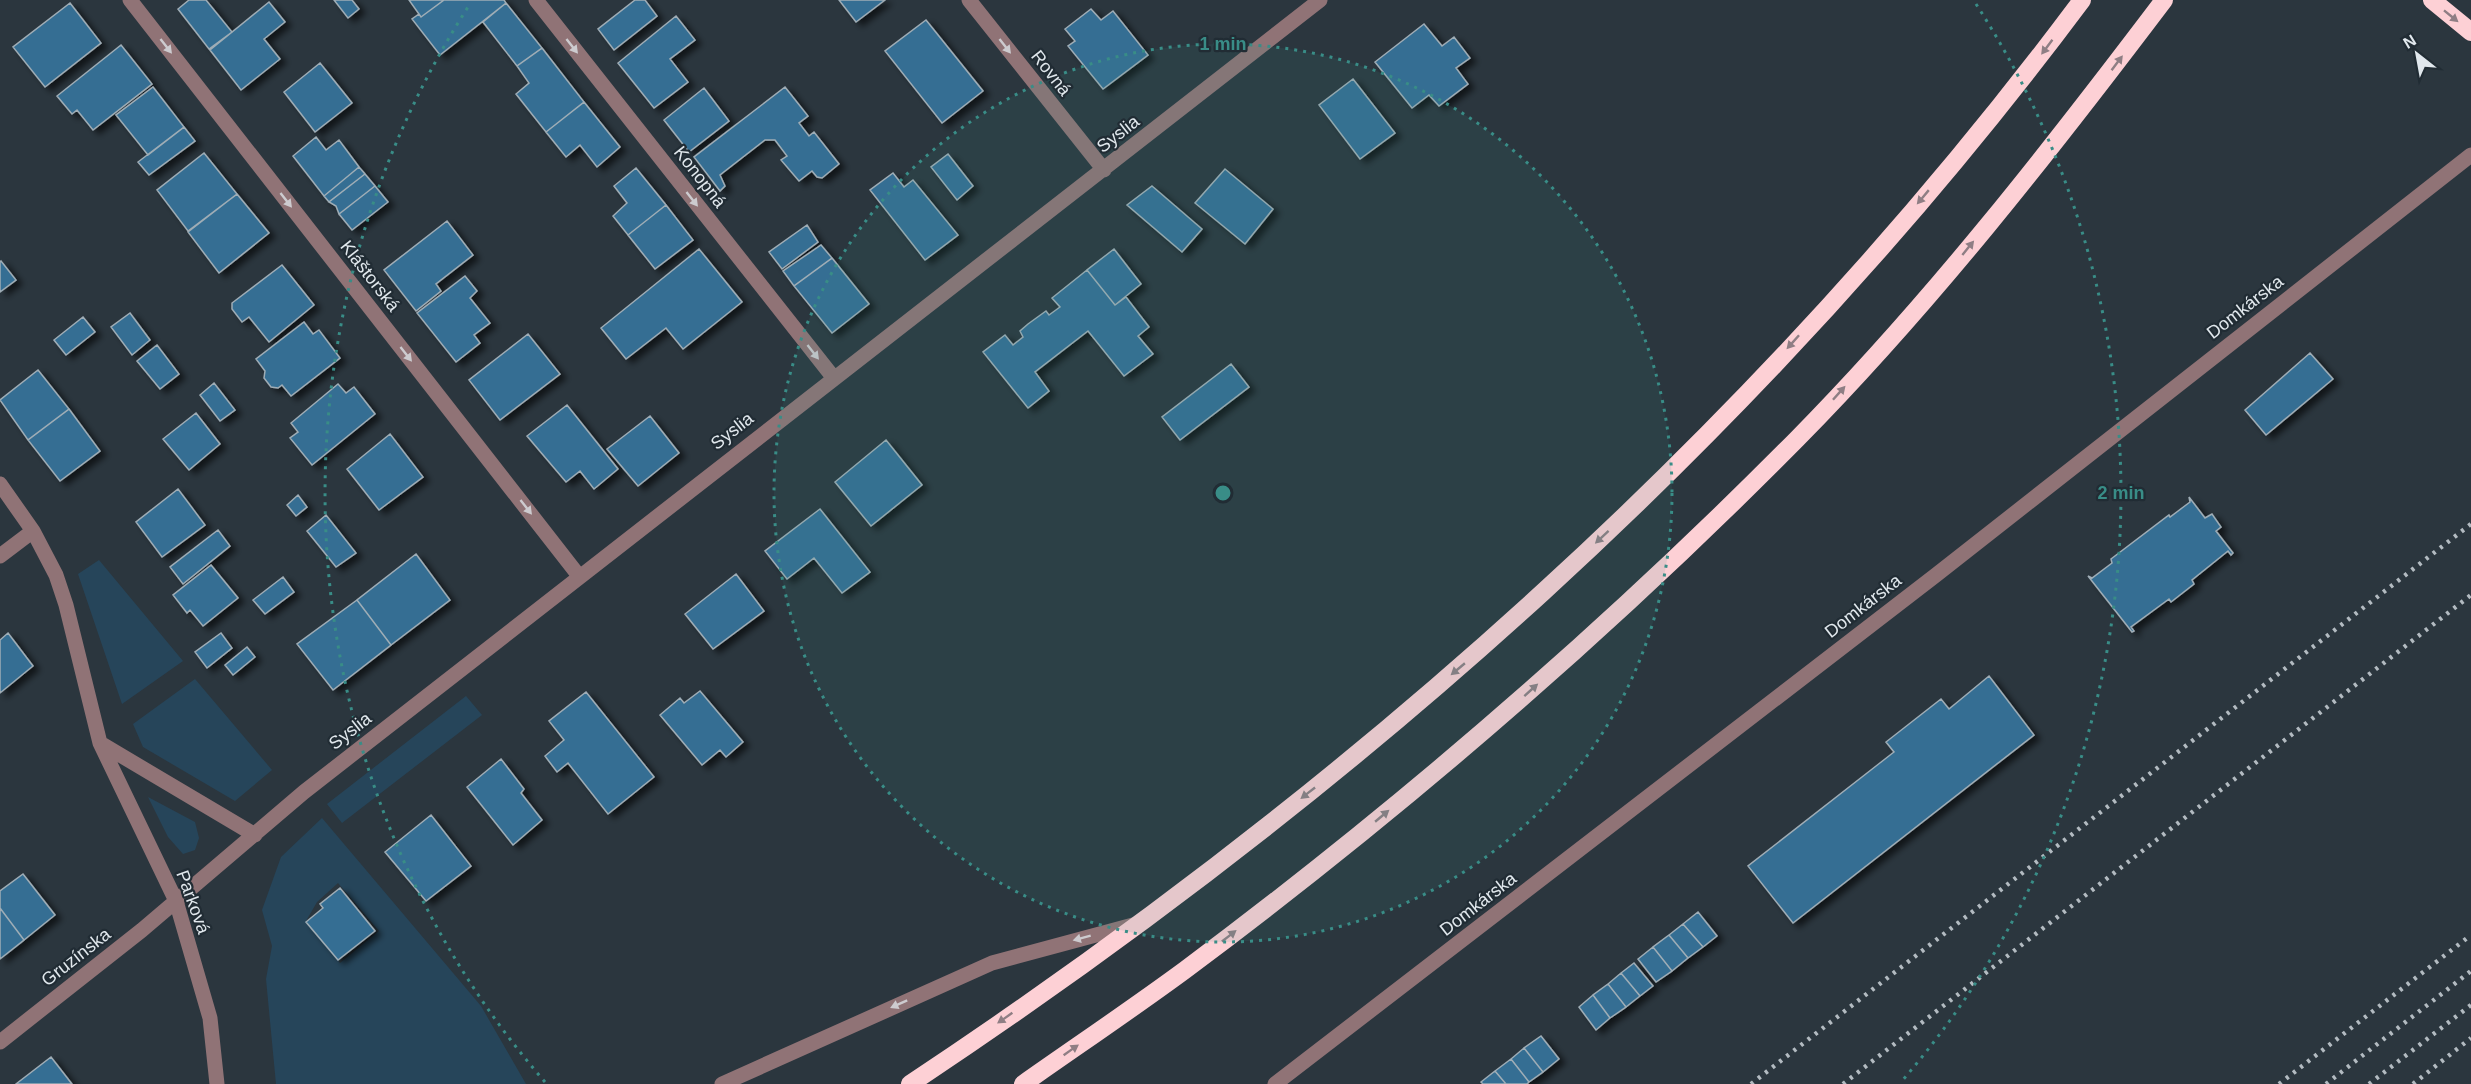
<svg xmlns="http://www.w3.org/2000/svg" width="2471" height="1084" font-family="Arial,sans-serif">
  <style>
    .green { fill: #26455a; fill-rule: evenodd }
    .building { fill: #346e93; stroke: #9fadb6; stroke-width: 1.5; filter: url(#shadow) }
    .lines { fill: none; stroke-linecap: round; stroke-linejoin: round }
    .minor { stroke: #907376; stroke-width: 15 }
    .highway { stroke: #fdd0d5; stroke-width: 18 }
    .rail { stroke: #b3bbc1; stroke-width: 4.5; stroke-dasharray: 3 6; stroke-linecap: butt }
    .oneway { fill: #8f7e84 }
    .oneway2 { fill: #cdcbcf }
    .ring { fill: none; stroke: #398d87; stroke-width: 3; stroke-dasharray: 3 6 }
    .labels { text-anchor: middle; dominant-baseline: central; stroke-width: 4.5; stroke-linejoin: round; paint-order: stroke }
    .street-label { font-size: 18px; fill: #e1e8ed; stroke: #212c34 }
    .centre { fill: #398d87; stroke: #212c34; stroke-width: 3 }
    .ring-label { font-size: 18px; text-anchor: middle; font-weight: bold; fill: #398d87; stroke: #212c34; stroke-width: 4.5; stroke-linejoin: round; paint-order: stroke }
  </style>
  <defs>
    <filter id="shadow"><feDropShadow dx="6" dy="4" stdDeviation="3" flood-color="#0009"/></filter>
  </defs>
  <rect width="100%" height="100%" fill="#2b363e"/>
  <!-- green -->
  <path class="green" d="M99,560L183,661L122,704L78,574Z
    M195,679L272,770L235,801L143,747L133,724Z
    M466,696L482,715L342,823L327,804Z
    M148,797L195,822L199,838L195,850L183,854L168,837Z
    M322,818L481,1006L526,1084H276L266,979L272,946L262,910L281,857ZM338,883L379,931L340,963L306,921L317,902Z"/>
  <!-- building -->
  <path class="building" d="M189,0H206L232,32L209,49L178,9Z
    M334,0H352L359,9L348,18Z
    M409,0H444L421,17Z
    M444,0H504L506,3L440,55L412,19L419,14L421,17Z
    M635,0H645L657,16L614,50L598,29Z
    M839,0H885L856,22Z
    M269,2L285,22L264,39L280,59L241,90L210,50Z
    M70,3L101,43L45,87L13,47Z
    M506,3L542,48L517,66L483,22Z
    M1091,9L1101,20L1113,11L1148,55L1103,89L1068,46L1075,41L1065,29Z
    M676,16L695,40L670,59L688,82L654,108L618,63Z
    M926,20L983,91L942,123L885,51Z
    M1424,24L1442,46L1454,37L1470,58L1456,68L1468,84L1439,106L1429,95L1412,108L1375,62Z
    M121,45L152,84L93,130L77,110L72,114L57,96Z
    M542,48L584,102L546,132L516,94L529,83L517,66Z
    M320,63L352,103L315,132L284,92Z
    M1353,79L1395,133L1360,159L1319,105Z
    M153,87L184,127L148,155L116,115Z
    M785,87L808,116L799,123L809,136L814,132L839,164L822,178L817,177L812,171L799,181L781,160L787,156L775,140H765L720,175L725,186L720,191L694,157Z
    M704,88L729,121L689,152L664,120Z
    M584,102L620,147L597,167L580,145L566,157L546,132Z
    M184,127L195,141L149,175L138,162Z
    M316,137L326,150L339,140L359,167L324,196L293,156Z
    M204,153L237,194L188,231L157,190Z
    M948,154L973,186L957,200L931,167Z
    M359,167L365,174L329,202L324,196Z
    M636,168L666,205L628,235L613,216L627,203L614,186Z
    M1225,169L1273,209L1245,244L1195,203Z
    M893,173L904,187L913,180L958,235L925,260L870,190Z
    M365,174L375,186L339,214L336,206L329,202Z
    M375,186L388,202L352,230L339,214Z
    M1152,186L1202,229L1182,252L1127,205Z
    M237,194L269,233L219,273L188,232Z
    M666,205L693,240L655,269L628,235Z
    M447,221L473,255L436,284L441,291L416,311L384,270Z
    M807,225L818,242L782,269L769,252Z
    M821,245L832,258L794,286L783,271Z
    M699,249L742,302L683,349L666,328L626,359L601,328Z
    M1114,249L1141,284L1115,305L1087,270Z
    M832,258L869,304L832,333L794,286Z
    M1,261L16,280L0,292V262Z
    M282,265L314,305L269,342L249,317L242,322L232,309V303Z
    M1087,270L1115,305L1126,297L1149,327L1138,336L1153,354L1124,376L1088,331L1035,372L1049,391L1028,408L983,352L1005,335L1013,345L1023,337L1020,331L1028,324L1046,311L1049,315L1060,307L1052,298Z
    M465,276L477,291L470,298L490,323L474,335L480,343L456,362L417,313Z
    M130,313L150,340L132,355L111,327Z
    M83,317L95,332L66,355L54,340Z
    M304,322L313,334L319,330L340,358L291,396L282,385L278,388L271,387L264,378L265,371L256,359Z
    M528,334L560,374L500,420L469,380Z
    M157,345L179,374L160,389L137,361Z
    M2310,353L2333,379L2266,435L2245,410Z
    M1231,364L1249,387L1180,440L1162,417Z
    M38,370L69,409L28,440L0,400Z
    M214,383L235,410L220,421L200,395Z
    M338,384L346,393L354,387L375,414L312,465L290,438L298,432L291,423Z
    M567,405L618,469L594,489L580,471L566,482L527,436Z
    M69,409L100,451L60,481L28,440Z
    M196,413L220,444L189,470L163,439Z
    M650,416L679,453L638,486L607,449Z
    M390,434L423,477L379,510L347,469Z
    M886,440L922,485L871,526L835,482Z
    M178,489L205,525L162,557L136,522Z
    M298,495L307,507L296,516L287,505Z
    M2189,497L2205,518L2212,514L2221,527L2216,531L2233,553L2231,555L2228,551L2192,580L2194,584L2171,602L2169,599L2131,627L2134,631L2132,632L2088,576L2092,578L2112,563L2111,559L2169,515L2170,517L2190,502Z
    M820,509L870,572L842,593L814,558L787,579L765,551Z
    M326,515L356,553L336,567L307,531Z
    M218,530L230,546L183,584L170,567Z
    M416,554L450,600L391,645L357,600Z
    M211,565L238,598L203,626L190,610L187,613L173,595Z
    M736,574L764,611L713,649L685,614Z
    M283,577L294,592L265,614L253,600Z
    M357,600L391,645L333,690L297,644Z
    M8,633L33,666L0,693V640Z
    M221,633L232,648L207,668L195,652Z
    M247,647L255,657L233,675L225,665Z
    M1989,676L2034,735L1793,923L1748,866L1894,752L1886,742L1941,699L1949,709Z
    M700,691L743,742L726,757L720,750L702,765L660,715L680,698L684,703Z
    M586,692L654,777L608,814L568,763L557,772L545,756L564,740L549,721Z
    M501,759L524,789L521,793L542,820L513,845L467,787Z
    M431,815L471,866L426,901L385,852Z
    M23,874L55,915L24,940L0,908V891Z
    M340,888L375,931L338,960L306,922L323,908L320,904Z
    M0,908L24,940L0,959Z
    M1698,912L1717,936L1703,947L1683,924Z
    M1683,924L1703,947L1688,958L1669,935Z
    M1669,935L1688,958L1672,971L1653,947Z
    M1653,947L1672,971L1656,982L1638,959Z
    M1634,963L1653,986L1640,996L1621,973Z
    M1621,973L1640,996L1626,1007L1608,984Z
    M1608,984L1626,1007L1610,1018L1593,995Z
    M1593,995L1610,1018L1596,1030L1579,1007Z
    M1541,1036L1559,1059L1543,1072L1524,1048Z
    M1524,1048L1543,1072L1529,1082L1511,1059Z
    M51,1057L72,1084H16Z
    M1511,1059L1529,1082L1527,1084H1506L1495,1071Z
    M1495,1071L1506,1084H1483L1481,1082Z"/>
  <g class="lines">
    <!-- minor -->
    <path class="minor" d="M130,0L579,576
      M536,0L833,377
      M969,0L1104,170
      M0,484L33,531L56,575L66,605L100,743L176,901L210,1018L217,1084
      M0,556L33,531
      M100,743L255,835
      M0,1042L142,930L304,792L1320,0
      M722,1084L992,963L1133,925
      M1275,1084L1936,575L2471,155"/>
    <!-- highway -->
    <path class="highway" d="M2432,0L2471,32
      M910,1084C1355,789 1762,429 2082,0
      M1023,1084C1077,1046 1132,1009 1185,970C1402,808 1607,631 1797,439C1931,303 2049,152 2164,0"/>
    <!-- rail -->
    <path class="rail" d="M1751,1084L2471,524
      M1843,1084L2471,595
      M2279,1084L2471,935
      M2326,1084L2471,971
      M2369,1084L2471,1005
      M2413,1084L2471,1038"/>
  </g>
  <!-- one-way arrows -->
  <defs><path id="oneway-solid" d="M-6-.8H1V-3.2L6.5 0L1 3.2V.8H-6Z" transform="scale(1.5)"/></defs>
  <g class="oneway">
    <use href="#oneway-solid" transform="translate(2451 16) rotate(39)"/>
    <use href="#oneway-solid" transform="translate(2047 47) rotate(127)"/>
    <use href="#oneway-solid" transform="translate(2117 63) rotate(-53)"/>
    <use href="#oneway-solid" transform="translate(1923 197) rotate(130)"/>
    <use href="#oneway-solid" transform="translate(1968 248) rotate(-51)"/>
    <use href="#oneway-solid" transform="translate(1793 342) rotate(132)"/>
    <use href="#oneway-solid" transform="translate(1839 393) rotate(-48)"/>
    <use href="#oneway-solid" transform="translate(1602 537) rotate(137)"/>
    <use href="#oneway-solid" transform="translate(1458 669) rotate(140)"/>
    <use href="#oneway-solid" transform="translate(1531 690) rotate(-42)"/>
    <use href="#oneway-solid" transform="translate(1308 793) rotate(142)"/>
    <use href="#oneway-solid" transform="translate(1382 816) rotate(-40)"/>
    <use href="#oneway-solid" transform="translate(1229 936) rotate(-38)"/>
    <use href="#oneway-solid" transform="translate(1005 1018) rotate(145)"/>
    <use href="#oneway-solid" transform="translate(1071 1050) rotate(-35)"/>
  </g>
  <g class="oneway2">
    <use href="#oneway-solid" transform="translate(166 46) rotate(52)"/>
    <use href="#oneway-solid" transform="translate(572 46) rotate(52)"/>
    <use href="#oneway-solid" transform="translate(1005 46) rotate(52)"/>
    <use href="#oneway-solid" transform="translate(692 199) rotate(52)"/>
    <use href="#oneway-solid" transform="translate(286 200) rotate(52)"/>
    <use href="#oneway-solid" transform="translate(813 352) rotate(52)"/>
    <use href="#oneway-solid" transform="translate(406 354) rotate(52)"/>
    <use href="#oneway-solid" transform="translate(526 507) rotate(52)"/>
    <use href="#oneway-solid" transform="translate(1082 938) rotate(165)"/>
    <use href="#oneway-solid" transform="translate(899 1004) rotate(156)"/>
  </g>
  <!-- distance rings -->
  <circle cx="1223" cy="493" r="449" fill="#398d87" fill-opacity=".12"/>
  <g class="ring">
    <circle cx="1223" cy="493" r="449"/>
    <path d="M545 1082A898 898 0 0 1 470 4M1976 4A898 898 0 0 1 1901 1082"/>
  </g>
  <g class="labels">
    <!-- street labels -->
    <g class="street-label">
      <text transform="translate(1051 73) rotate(52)">Rovná</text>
      <text transform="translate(1118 134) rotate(-38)">Syslia</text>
      <text transform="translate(700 177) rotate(52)">Konopná</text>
      <text transform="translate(370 276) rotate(52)">Kláštorská</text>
      <text transform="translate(2245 307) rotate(-38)">Domkárska</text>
      <text transform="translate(732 431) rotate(-38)">Syslia</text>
      <text transform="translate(1863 606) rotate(-38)">Domkárska</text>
      <text transform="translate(350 731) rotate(-38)">Syslia</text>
      <text transform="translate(193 902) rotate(70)">Parková</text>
      <text transform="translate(1478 904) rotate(-38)">Domkárska</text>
      <text transform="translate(76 957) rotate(-38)">Gruzínska</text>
    </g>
  </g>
  <circle cx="1223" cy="493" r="9" class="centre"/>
  <g class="ring-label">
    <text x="1223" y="50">1 min</text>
    <text x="2121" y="499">2 min</text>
  </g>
  <!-- north arrow -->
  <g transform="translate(2417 54) rotate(329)" stroke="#212c34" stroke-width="4.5" paint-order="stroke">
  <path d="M0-4.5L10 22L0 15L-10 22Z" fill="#e1e8ed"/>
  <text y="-9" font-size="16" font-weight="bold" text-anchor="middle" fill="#e1e8ed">N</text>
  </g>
</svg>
